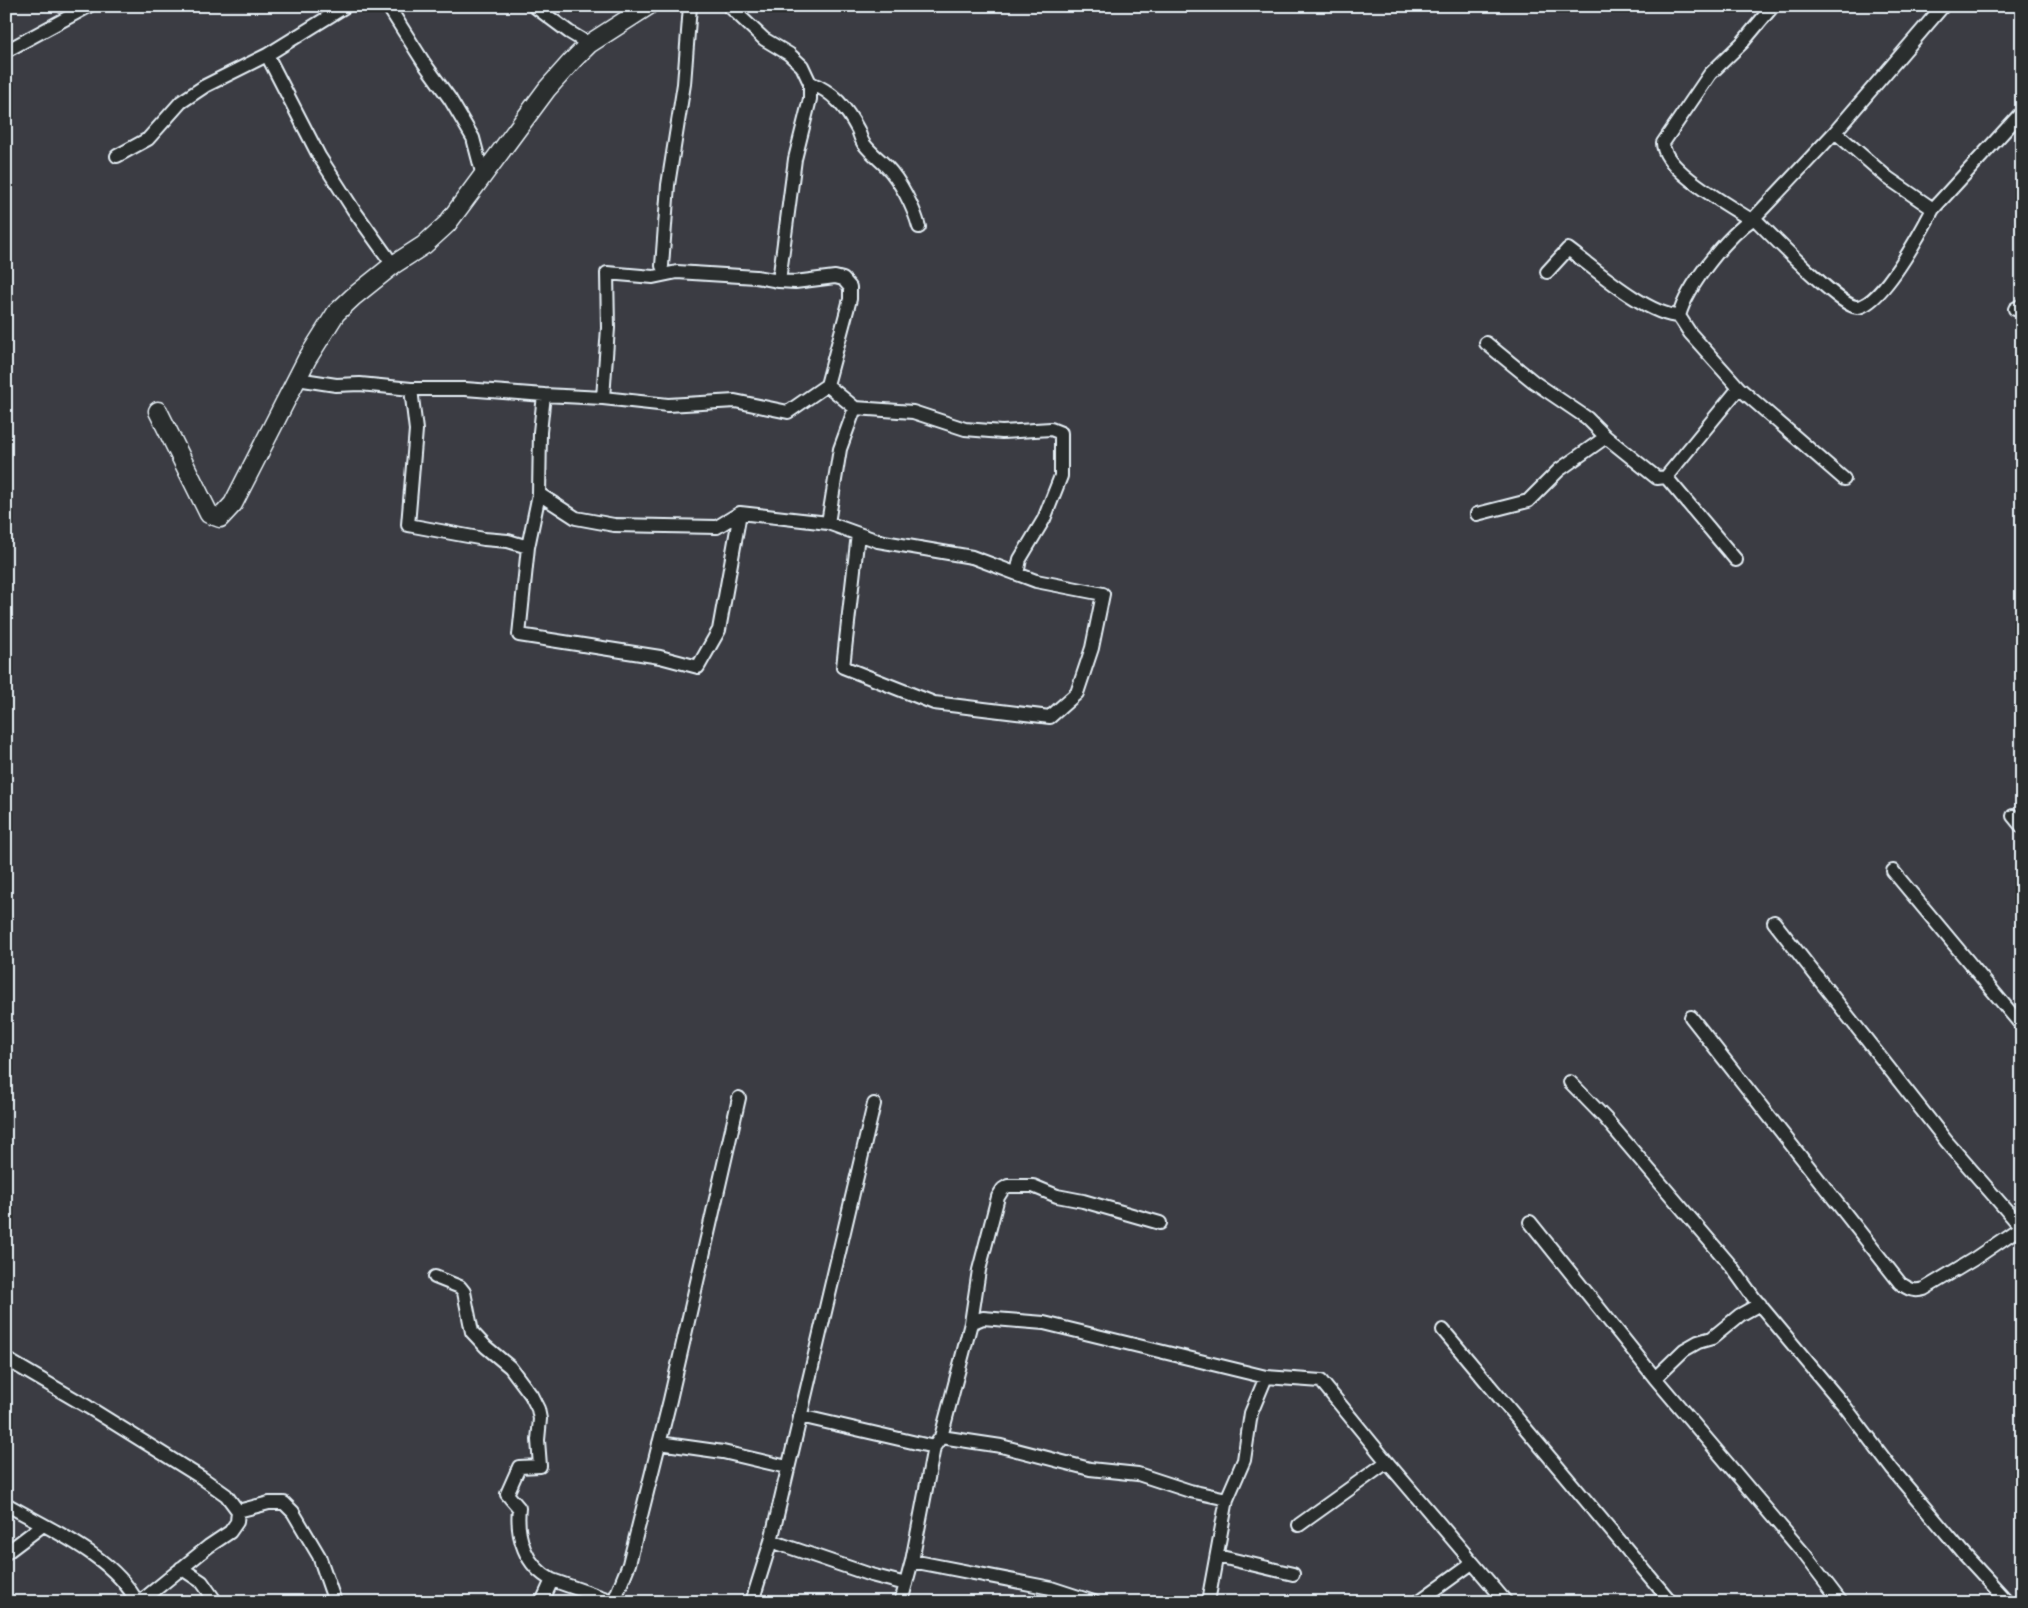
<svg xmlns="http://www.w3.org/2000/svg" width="2028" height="1608" font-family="'Playpen Sans',sans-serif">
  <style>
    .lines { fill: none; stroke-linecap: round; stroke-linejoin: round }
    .street-casing { stroke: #e8f1f8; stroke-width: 16 }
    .secondary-casing { stroke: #e8f1f8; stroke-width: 21 }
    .street { stroke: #2a2d2e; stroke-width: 12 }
    .secondary { stroke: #2a2d2e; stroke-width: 18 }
  </style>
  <rect width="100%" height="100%" fill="#3b3c43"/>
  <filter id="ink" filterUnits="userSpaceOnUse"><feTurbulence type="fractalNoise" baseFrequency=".02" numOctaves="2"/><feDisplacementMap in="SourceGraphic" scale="10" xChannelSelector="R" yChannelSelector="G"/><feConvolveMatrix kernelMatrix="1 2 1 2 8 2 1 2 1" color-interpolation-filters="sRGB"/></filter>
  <g filter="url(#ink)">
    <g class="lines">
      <defs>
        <path id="street" d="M388,6L424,63L450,99L473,138L483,176
          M534,6L569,32L589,44
          M6,51L89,6
          M267,55L319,156L353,209L393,265
          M810,83C833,91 847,109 858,130C860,135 861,140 864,144C871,153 879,159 886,166C900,180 914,208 919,227
          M1835,132L1888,178L1933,209L2022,112
          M117,156L148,139L181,102L205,86L267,55L346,6
          M1933,209C1922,230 1882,306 1857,307C1842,308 1769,233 1754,218L1835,132L1943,6
          M1751,220C1730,206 1663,170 1663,143L1710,74L1742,43L1773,6
          M662,266L668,185L684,84L690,6
          M1547,272L1568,249C1594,268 1648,316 1679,316
          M2015,309L2022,305
          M1679,316L1690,333L1739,388L1844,479
          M1679,316C1687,286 1727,236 1754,218
          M1486,343L1534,382L1587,418L1606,437L1657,478L1666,477L1739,388
          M297,379L336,385L360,384L411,389
          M544,395L465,389H411L416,430L408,525L484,539L508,541L528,547L539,494L576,518L614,525L717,527L740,513L828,523L840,449L855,408L827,385L850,299V287L843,279L835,277L795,282L779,281L795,159L810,99V83L802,66L789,54L764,39L729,6
          M603,398L668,405L735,401L788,412L827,385
          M855,408L913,412L965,429L1002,432L1051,429L1061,433V476L1044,519L1020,559L1017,574
          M1666,477L1736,560
          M539,494L540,432L544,395L603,398L608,328L607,273L653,277L677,272L756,277L779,281
          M1477,514L1528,501L1559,470L1606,437
          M828,523L878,541L972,557L1036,581L1103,594L1092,648L1077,693L1050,717L934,703L843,667L858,534
          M528,547L519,635L660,657L698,667L719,630L740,513
          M2013,816L2022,827
          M1893,871L2022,1026
          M1774,922L1947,1142L2022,1228
          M1691,1017L1900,1283C1908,1289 1914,1292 1924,1289L1974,1259L2021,1227L2022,1223
          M1570,1082L1605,1118L1731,1266L1754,1298L1846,1408L1892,1469L1963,1553L2008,1602
          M1530,1222L1655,1378L1805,1555L1841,1602
          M435,1277L460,1287L464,1292L472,1332L486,1347L510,1367L531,1395L538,1409L540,1419L538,1440L540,1466L519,1467L507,1494L519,1508C516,1536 525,1566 552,1580L615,1602
          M971,1323L979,1270L998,1197L1003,1189L1008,1186H1033L1057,1196L1083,1201L1160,1223
          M1443,1330L1671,1602
          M6,1359L88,1407L202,1478L226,1495L238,1511L237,1522L230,1532L209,1546L140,1602
          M1266,1377L1251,1413L1244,1460L1227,1499L1190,1491L1138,1474L1090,1469L1001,1446L941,1437L971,1323L983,1318L1044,1323L1266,1377L1321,1381L1387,1462L1506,1602
          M1655,1378L1684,1350L1698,1342L1712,1338L1740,1315L1760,1304
          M800,1416L934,1447
          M659,1443L723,1452L787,1467
          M6,1504C49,1529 114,1556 137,1602
          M238,1511L269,1503H284L293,1512L319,1556L335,1602
          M1299,1525L1387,1462
          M771,1541L871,1575L906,1584
          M6,1553L43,1525
          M1217,1556L1293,1574
          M912,1561L1051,1588L1094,1602
          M181,1568L202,1582L216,1602
          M614,1601L629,1564L670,1400L739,1098
          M542,1602L552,1580
          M752,1602L771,1541L874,1104
          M901,1602L912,1561L934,1447L941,1437
          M1208,1602L1227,1499
          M1418,1602L1472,1563"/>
        <path id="secondary" d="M158,411L209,514L220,518L233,504L307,359L336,313L353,297L393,265L424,245L447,224L547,89L572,61L589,44L648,6"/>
      </defs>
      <!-- street casing -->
      <use href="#street" class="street-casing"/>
      <!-- secondary casing -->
      <use href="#secondary" class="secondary-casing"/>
      <!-- street -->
      <use href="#street" class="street"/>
      <!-- secondary -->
      <use href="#secondary" class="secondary"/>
    </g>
  </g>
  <!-- margin -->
  <rect width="2028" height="1608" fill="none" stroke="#2a2d2e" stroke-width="25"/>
  <rect x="12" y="12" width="2003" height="1583" fill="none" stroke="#e8f1f8" stroke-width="2" filter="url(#ink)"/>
</svg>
